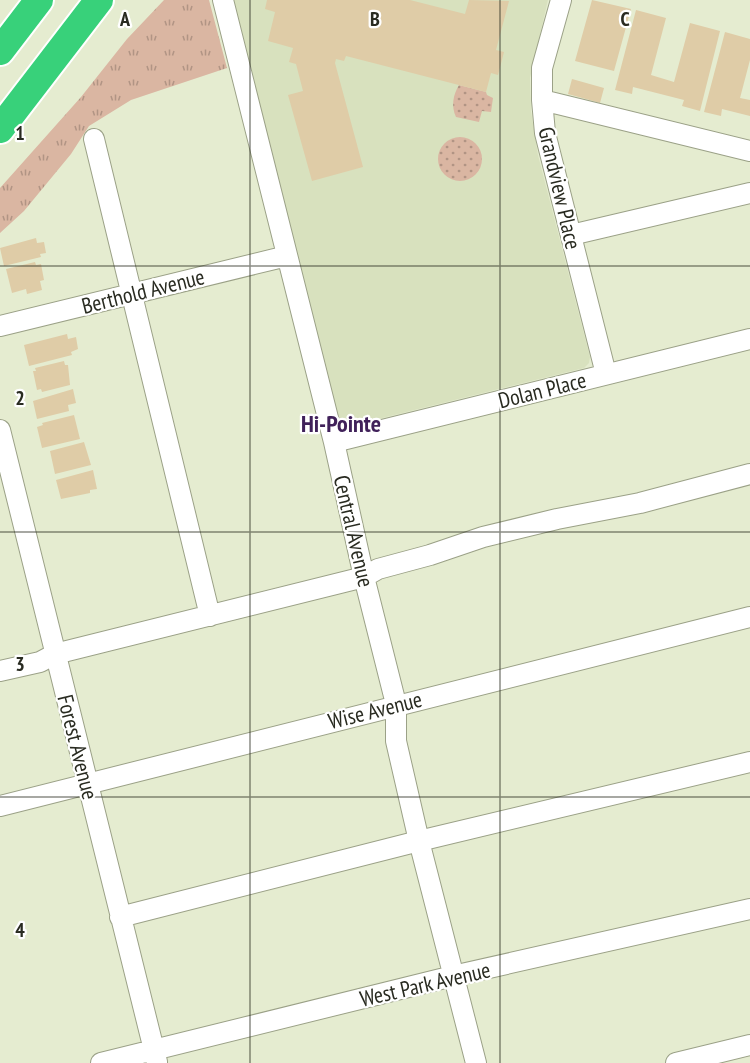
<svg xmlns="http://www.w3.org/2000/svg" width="750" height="1063" font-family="'PT Sans Narrow',sans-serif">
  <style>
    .built { fill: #d8e1be }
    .grass { fill: url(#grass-tufts) }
    .park { fill: url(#park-dots) }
    .building { fill: #dfcca7 }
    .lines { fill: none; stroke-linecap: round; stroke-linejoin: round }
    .minor-casing { stroke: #9ba187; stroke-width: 22 }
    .highway-casing { stroke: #fff; stroke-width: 32 }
    .minor { stroke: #fff; stroke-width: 20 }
    .highway { stroke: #38d17a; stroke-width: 28 }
    .grid { fill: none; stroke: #292b21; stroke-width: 1.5; stroke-opacity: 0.55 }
    .labels { text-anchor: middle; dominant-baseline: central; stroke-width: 4.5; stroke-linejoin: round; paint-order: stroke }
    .street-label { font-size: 22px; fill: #292b21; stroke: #fff }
    .neighbourhood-label { font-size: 24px; font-weight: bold; fill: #40215a; stroke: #fff }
    .grid-label { font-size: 20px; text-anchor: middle; font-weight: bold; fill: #292b21; stroke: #fff; stroke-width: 4.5; stroke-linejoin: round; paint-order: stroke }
  </style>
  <defs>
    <pattern id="grass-tufts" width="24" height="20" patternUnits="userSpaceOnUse" patternTransform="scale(1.5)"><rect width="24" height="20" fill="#dab6a2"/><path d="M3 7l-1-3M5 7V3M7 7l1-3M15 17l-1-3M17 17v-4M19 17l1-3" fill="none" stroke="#b19484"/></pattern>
    <pattern id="park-dots" width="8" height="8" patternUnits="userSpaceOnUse" patternTransform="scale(1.5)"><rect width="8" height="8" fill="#dab6a2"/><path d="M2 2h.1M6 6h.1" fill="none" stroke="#b19484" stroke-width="1.8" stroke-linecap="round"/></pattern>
  </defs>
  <rect width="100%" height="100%" fill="#e5ecd0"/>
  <!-- built -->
  <path class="built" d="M233,0H548L530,78L531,111L538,155L590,357L589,363L584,368L350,426H343L338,422Z"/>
  <!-- grass -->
  <path class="grass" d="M164,0H209L227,68L131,100L89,126L71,154L24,211L0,233V188L81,97L127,39Z"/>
  <!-- park -->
  <path class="park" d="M459,85L486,92L487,95L493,98L491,112L482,111L479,122L456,117C451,106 453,95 459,85Z
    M438 159a22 22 0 1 1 44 0a22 22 0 1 1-44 0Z"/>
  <!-- building -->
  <path class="building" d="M267,0H410L465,14L469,0L509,1L496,50L504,52L498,75L491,73L486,92L346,56L344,61L336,59L335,63L363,167L312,181L288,95L303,91L296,64L289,62L293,48L268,41L275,12L265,9Z
    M592,0L631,9L614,71L575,61Z
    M636,10L666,18L651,75L674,82L690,23L720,31L700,111L682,106L684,100L633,87L632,94L615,90Z
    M725,32L750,39V60L740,98L750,100V116L722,109L721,116L704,112Z
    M572,79L604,88L600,103L568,94Z
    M36,238L37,243L44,242L46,253L40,254L41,257L4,266L0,248Z
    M35,262L36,265L41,264L44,280L40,281L42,290L27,294L26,289L12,293L6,269Z
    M67,334L68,339L76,337L78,349L71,352L72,355L29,366L24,345Z
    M64,361L65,365H68L70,385L42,392L41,389L37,390L33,371H36L35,368Z
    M73,389L76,403L68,405L69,411L37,419L33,401Z
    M74,415L80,439L42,448L37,427L43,425L42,423Z
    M84,442L91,465L55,474L50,451Z
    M93,470L97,489L90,490V493L61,499L56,480Z"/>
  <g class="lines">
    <defs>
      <path id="minor" d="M223,0L334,442L364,577L396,704V741L419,841L476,1063
        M561,0L542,68V100L545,133L606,374
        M542,100L750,151
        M94,139L210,616
        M571,235L750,193
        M0,326L287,256
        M0,430L157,1062
        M334,442L750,339
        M0,671L40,662L55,654L364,577L378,569L430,555L483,537L557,519L640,503L750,474
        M0,806L750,617
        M120,917L419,841L750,762
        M101,1063L453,976L750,909
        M676,1063L750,1045"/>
      <path id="highway" d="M0,51L39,0
        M0,129L99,0"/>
    </defs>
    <!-- minor casing -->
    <use href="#minor" class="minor-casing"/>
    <!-- highway casing -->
    <use href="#highway" class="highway-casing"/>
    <!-- minor -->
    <use href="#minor" class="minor"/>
    <!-- highway -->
    <use href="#highway" class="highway"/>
  </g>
  <!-- grid -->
  <path class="grid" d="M250,0V1063M500,0V1063M0,266H750M0,532H750M0,797H750"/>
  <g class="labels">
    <!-- street labels -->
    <g class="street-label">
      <text transform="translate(560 188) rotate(77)">Grandview Place</text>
      <text transform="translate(143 291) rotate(-14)">Berthold Avenue</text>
      <text transform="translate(542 390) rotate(-14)">Dolan Place</text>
      <text transform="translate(354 531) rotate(77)">Central Avenue</text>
      <text transform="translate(375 710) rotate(-14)">Wise Avenue</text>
      <text transform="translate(78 747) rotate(76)">Forest Avenue</text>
      <text transform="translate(425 984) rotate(-13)">West Park Avenue</text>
    </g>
    <!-- neighbourhood labels -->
    <g class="neighbourhood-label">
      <text x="341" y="423">Hi-Pointe</text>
    </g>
  </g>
  <g class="grid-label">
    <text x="125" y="26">A</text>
    <text x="375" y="26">B</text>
    <text x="625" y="26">C</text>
    <text x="20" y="140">1</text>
    <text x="20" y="405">2</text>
    <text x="20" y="671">3</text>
    <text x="20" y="937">4</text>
  </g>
</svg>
